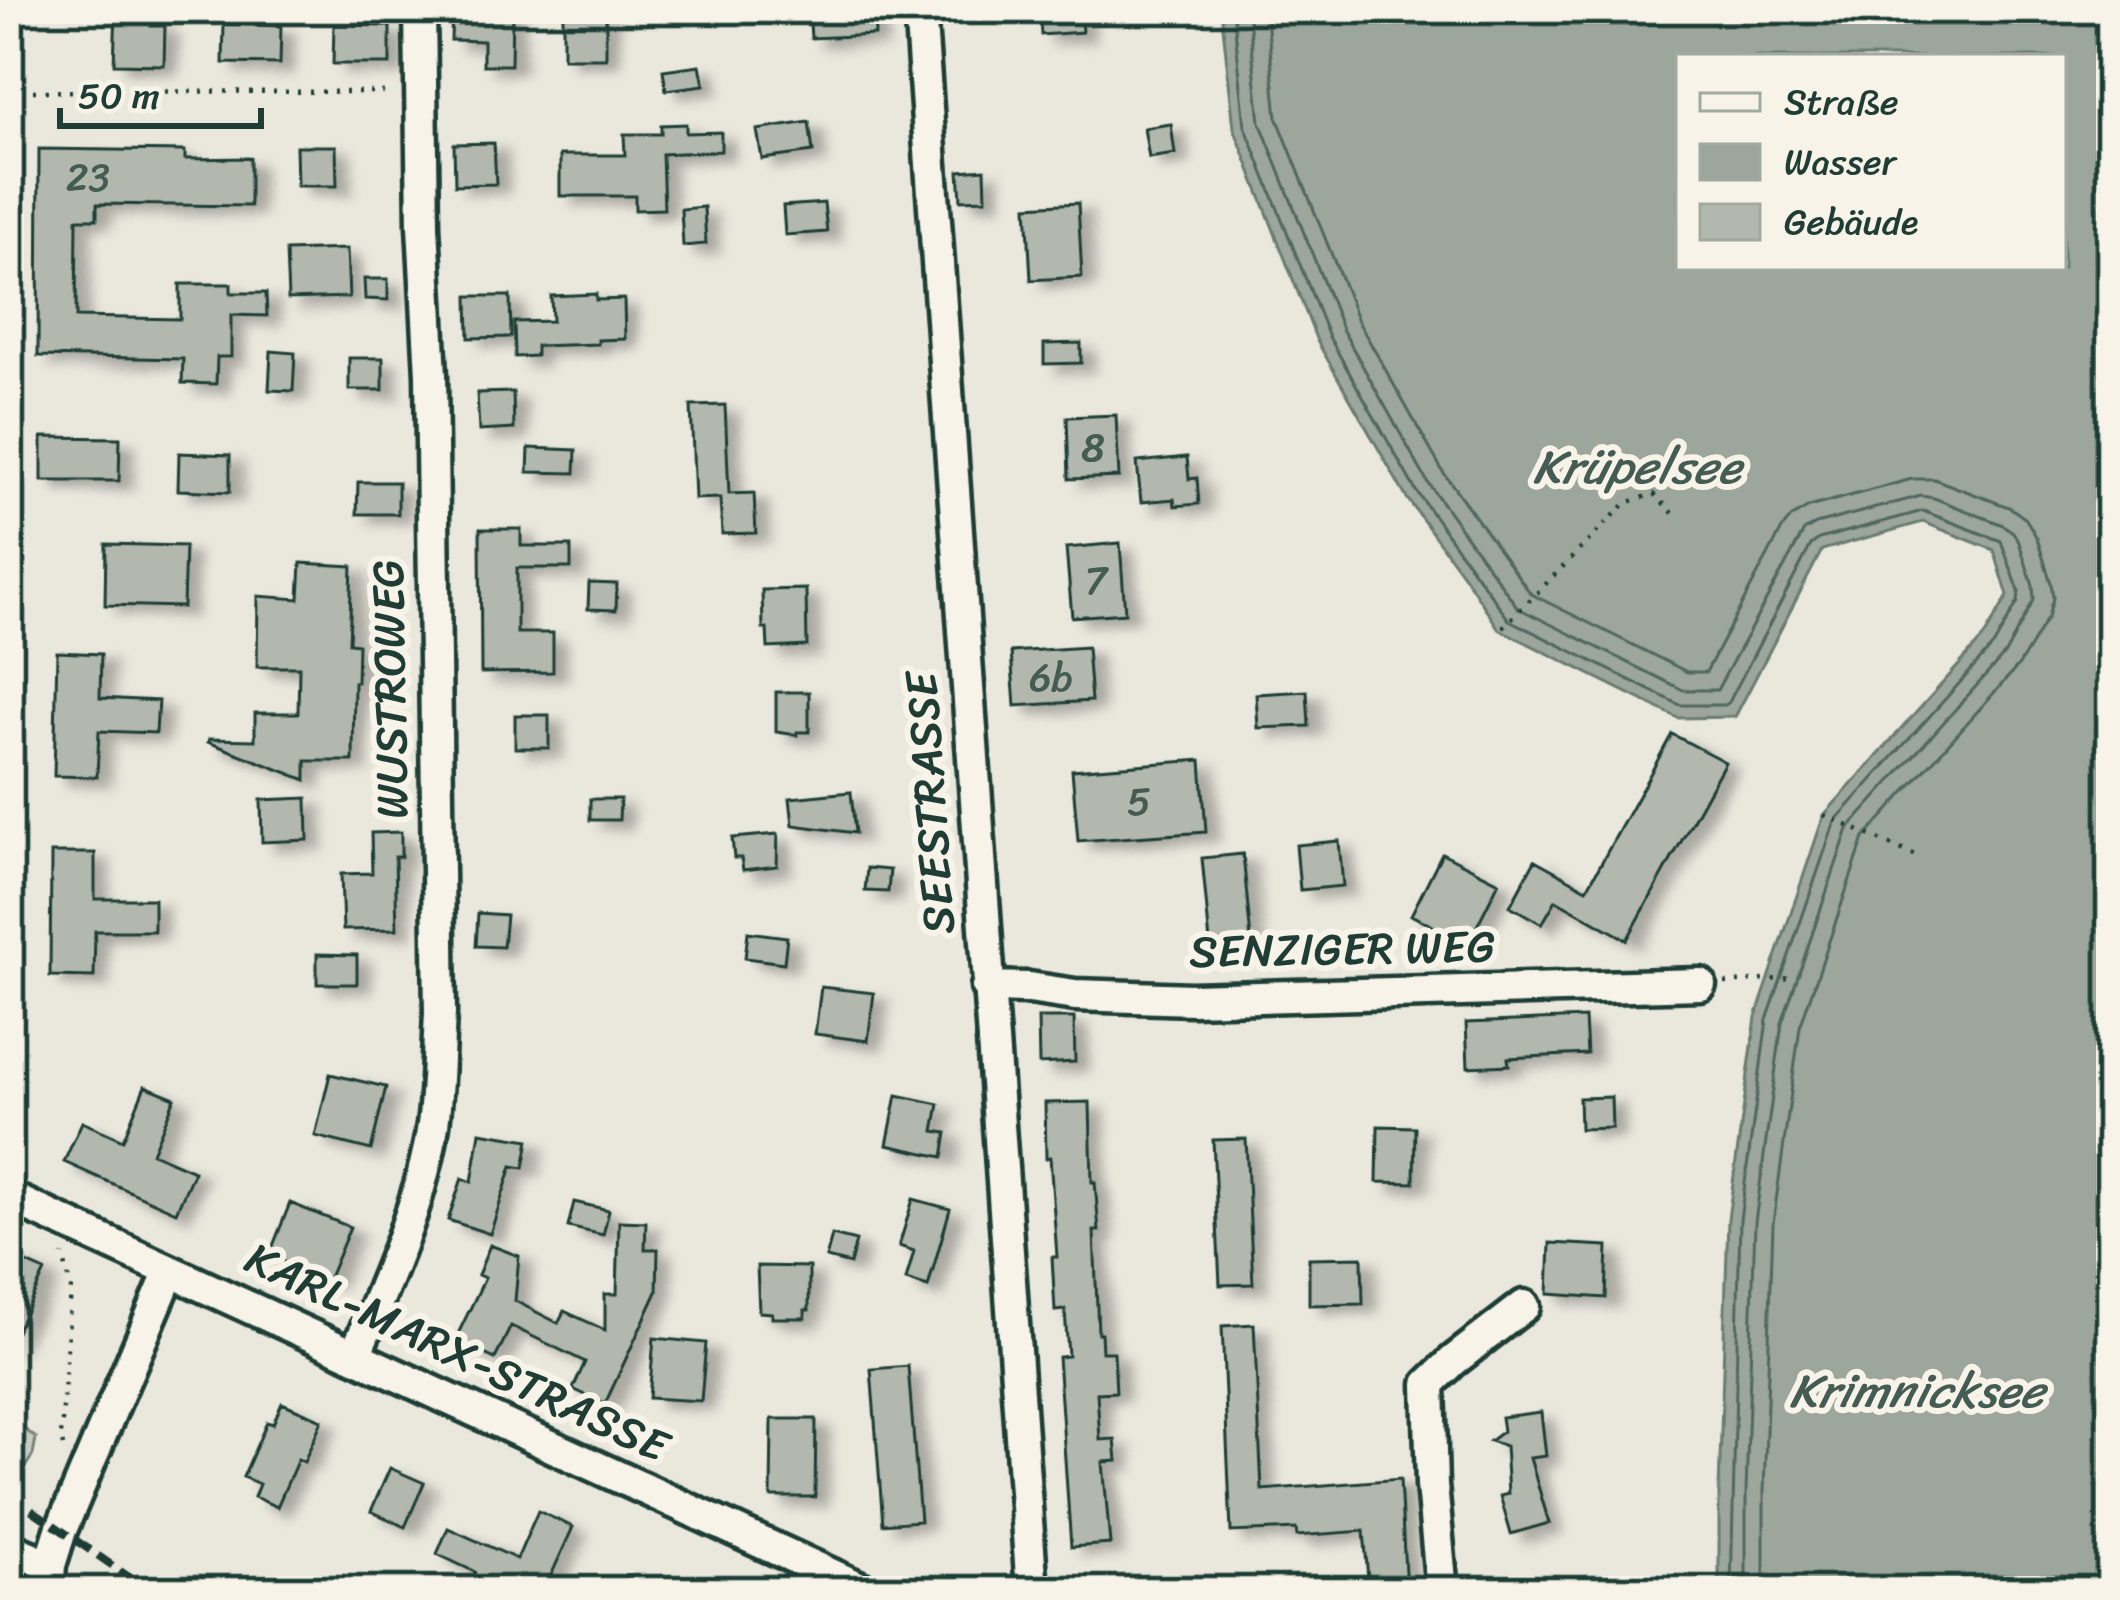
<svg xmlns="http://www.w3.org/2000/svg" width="2120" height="1600" font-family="Sriracha,sans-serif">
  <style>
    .green { fill: #c8ccc1; stroke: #74847a; stroke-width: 3 }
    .water { fill: #9ca69c; stroke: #6a7c72; stroke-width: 3; fill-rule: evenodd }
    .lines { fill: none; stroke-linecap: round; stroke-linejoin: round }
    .shore { stroke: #51675e; stroke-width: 3 }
    .building { fill: #b2b8ae; stroke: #1f3d34; stroke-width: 3; filter: url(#shadow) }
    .minor-casing { stroke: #1f3d34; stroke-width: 39 }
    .path { stroke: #1f3d34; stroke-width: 4.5; stroke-dasharray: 3 9; stroke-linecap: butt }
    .minor { stroke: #f7f3e8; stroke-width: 30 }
    .rail { stroke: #1f3d34; stroke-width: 8; stroke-dasharray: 18 9; stroke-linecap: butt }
    .labels { text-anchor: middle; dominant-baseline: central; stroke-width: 12; stroke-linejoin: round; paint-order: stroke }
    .number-label { font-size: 39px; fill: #445c52 }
    .street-label { font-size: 45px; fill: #1f3d34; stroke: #f7f3e8 }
    .water-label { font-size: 48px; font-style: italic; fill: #445c53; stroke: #f7f3e8 }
  </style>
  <defs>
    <filter id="shadow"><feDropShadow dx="13" dy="8" stdDeviation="6" flood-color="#0004"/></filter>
  </defs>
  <rect width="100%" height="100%" fill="#eae8dd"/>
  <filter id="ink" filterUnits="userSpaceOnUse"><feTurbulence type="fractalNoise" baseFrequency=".00833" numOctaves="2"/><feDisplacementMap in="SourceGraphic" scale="24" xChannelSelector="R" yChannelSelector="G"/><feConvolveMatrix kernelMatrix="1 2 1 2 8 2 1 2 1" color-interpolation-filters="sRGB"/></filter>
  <g filter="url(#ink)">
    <!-- green -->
    <path class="green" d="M9,1417L36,1438L33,1455L18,1478L9,1472Z"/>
    <!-- water -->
    <path class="water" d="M1221,9H2111V1591H1719V1491L1728,1219L1756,1017L1824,815L1984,637L2008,596L1994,550L1923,522L1822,550L1735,717L1678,718L1499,629L1466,579L1406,497L1317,341L1234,128ZM1679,57H2063V267H1679Z"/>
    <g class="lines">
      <!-- shore -->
      <path class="shore" d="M1233,9L1245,126L1328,335L1416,491L1509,620L1680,705H1725L1729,702L1811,545L1819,539L1923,511L2001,541L2019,591L2018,602L1994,645L1835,821L1767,1020L1740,1220L1731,1591
        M1248,9L1260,122L1342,329L1428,483L1518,608L1683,690H1717L1804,531L1816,524L1921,496L1934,498L2003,525L2013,532L2019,542L2033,586L2034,600L2005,654L1848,829L1782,1023L1755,1222L1746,1492V1591
        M1266,9L1277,117L1358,321L1443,472L1531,594L1687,672H1706L1782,529L1792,517L1809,507L1912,479H1934L2011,508L2026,519L2037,538L2051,583L2053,598L2048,617L2019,665L1864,838L1800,1027L1773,1223L1764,1492V1591"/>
    </g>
    <!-- building -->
    <path class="building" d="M116,9H151V26H165L164,65L114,64Z
      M452,9H512L511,65H483V41L451,40Z
      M809,9H874L875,35L811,38Z
      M1039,9H1080L1082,32L1041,35Z
      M563,11H606V58H563Z
      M224,24L281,26L280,64L223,63Z
      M334,25L390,26V64H333Z
      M700,65L704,85L666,90L663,70Z
      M809,122L813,152L762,159L757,130Z
      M686,124V133L721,132V151L662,154L664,209L635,210V196H560V155H625L624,134H661V125Z
      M1171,124L1175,154L1149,158L1144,128Z
      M494,143L496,184L455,185L454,144Z
      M296,146H336L337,186H297Z
      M39,149L185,151V159L250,158V206L97,204V219H77L76,317L180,319V284H231V293H266L267,316L231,315V357H217L216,384L182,383L183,359L38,356Z
      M985,169L986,199L961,200L959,171Z
      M824,203L827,232L785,235L783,206Z
      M1078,203L1082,277L1031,280L1027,206Z
      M704,207L706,244L683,246L681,209Z
      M347,249L349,297L288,299L286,251Z
      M364,279H388V300L365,299Z
      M596,294V300L624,299L625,339L598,340V344L536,346V356L515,357L514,322L552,321L551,296Z
      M468,296H510L511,337L469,338Z
      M1081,343V363L1044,364V344Z
      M271,351L295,353L293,391L269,390Z
      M349,358H383V390H349Z
      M513,392L514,429L479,431L477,393Z
      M725,405L729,494L754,493L756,533L722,534L720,498L695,499L691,406Z
      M1116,415L1119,477L1069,479L1067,417Z
      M42,437L120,438L119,481H42Z
      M529,448L576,450L575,473L528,472Z
      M179,453L230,455V492L178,490Z
      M1187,457L1189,479L1197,478L1199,504L1175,506L1174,499L1141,502L1137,462Z
      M358,482H398V514H357Z
      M480,529H521V546H571V568H517V633H553V672L481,673Z
      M1120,543L1125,613L1072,617L1066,548Z
      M106,544L185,546L183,607L105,605Z
      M301,563L352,566L349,643L358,644L357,682H354L353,761H306V780L208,742L209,739L255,740V713H298L299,667H257L258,596L299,599Z
      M589,583L617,584L616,610L588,609Z
      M806,589L807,646L768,648L767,629H763L762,590Z
      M1087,647L1091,701L1015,706L1011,652Z
      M57,652L101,654L100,698L158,701L156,733L99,731L97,777L54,776Z
      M1307,691L1309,726L1258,728L1256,694Z
      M776,692H809V732H797V735L776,732Z
      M515,715H549V748H515Z
      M1672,734L1725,762L1627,940L1556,900L1542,924L1510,906L1535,860L1587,889Z
      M1201,760L1206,832L1078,841L1072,770Z
      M851,792L855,833L793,825L790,798Z
      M307,798L308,840L262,842L261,800Z
      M590,799H620L619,820H590Z
      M401,832V857H395L397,929L343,930L341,874L372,873L371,833Z
      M778,834L777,866L743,870L741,858H734L732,838Z
      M1339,841L1343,886L1300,890L1296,845Z
      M51,853H95V899H154V931H95L94,977L50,976Z
      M1442,853L1499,882L1468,944L1411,915Z
      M1243,854L1251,940L1210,943L1202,858Z
      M867,868L890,870L888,892L865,891Z
      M478,913L506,915L503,947L476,946Z
      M748,932L787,937L784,963L745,958Z
      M317,954L357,955V984H317Z
      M821,987L874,993L868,1041L815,1034Z
      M1038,1018H1074L1075,1062L1039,1064Z
      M1585,1018L1587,1054L1508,1058L1509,1065L1468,1067L1466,1023Z
      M330,1074L386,1087L371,1150L315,1136Z
      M145,1086L175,1098L152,1153L194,1171L176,1212L64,1162L82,1122L123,1140Z
      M897,1095L939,1104L934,1131L947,1133L943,1157L887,1145Z
      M1611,1097L1612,1128L1580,1129L1579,1098Z
      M1090,1102L1092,1182H1095L1099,1231H1094L1098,1333H1101L1102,1352H1114L1116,1392L1097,1393L1100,1440L1115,1439L1117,1461L1103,1462L1110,1544L1071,1547L1058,1357L1068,1356L1065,1310L1055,1311L1052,1257H1057L1050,1157L1046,1158L1045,1103Z
      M1378,1126L1415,1127L1414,1183L1377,1182Z
      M480,1132L529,1140L524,1168L512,1166L490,1234L448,1220L462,1178L472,1182Z
      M1246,1139L1253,1284L1220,1285L1213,1140Z
      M913,1199L950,1209L928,1287L906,1280L914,1251L899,1246Z
      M574,1202L609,1210L603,1235L568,1227Z
      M290,1203L350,1227L328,1280L269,1256Z
      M619,1221L646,1222L645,1249H658L657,1292L605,1404L573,1389L585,1362L511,1326L495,1359L455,1340L485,1278L478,1275L490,1245L519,1256L515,1301L558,1323L564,1311L605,1330V1294H617Z
      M832,1235L856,1241L850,1264L826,1258Z
      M1550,1243L1608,1246L1606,1298L1548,1294Z
      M9,1255L45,1271L9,1347Z
      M1362,1257L1363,1304L1309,1305V1258Z
      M757,1266L809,1267V1310H805V1318H772V1313L759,1312Z
      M1254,1324L1262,1490L1400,1479L1406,1591H1369L1364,1531L1297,1536L1296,1529L1231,1532L1222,1326Z
      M654,1338L706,1343L701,1401L649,1398Z
      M908,1366L920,1521L883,1524L871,1369Z
      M282,1403L322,1420L304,1462L298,1459L277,1507L254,1497L259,1484L243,1477L267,1422L273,1424Z
      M1541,1412L1546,1456L1530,1458L1549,1523L1511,1534L1500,1496L1508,1494L1505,1446L1490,1441L1503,1431L1501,1417Z
      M772,1419H816L815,1497H771Z
      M390,1468L424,1483L405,1527L371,1511Z
      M538,1511L573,1527L544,1591H467L475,1572L437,1554L448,1528L517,1559Z"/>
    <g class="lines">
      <defs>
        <path id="minor" d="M920,9L1032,1591
          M987,987L1029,988L1075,995L1192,999L1700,984
          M9,1197L867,1591
          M355,1355C386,1281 421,1205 433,1125C438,1088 438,1050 440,1013L431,375L423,226L420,9
          M9,1548L50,1565
          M48,1591L50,1565L61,1530L170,1271
          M1442,1591L1432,1485L1429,1384L1453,1361L1524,1306"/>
      </defs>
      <!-- minor casing -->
      <use href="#minor" class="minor-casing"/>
      <!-- path -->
      <path class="path" d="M9,91L391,92
        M1503,627L1626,503L1654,494L1676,516
        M1824,815L1914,855
        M1725,983L1791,978
        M63,1446L61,1437L71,1288L63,1255"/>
      <!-- minor -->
      <use href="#minor" class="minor"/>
      <!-- rail -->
      <path class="rail" d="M9,1494L149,1591"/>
    </g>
  </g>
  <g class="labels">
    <!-- number labels -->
    <g class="number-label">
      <text x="88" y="177">23</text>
      <text x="1093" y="447">8</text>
      <text x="1096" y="580">7</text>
      <text x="1051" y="677">6b</text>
      <text x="1139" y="801">5</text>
    </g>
    <!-- street labels -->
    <g class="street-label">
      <text transform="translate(390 689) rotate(-91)">WUSTROWEG</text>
      <text transform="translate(930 803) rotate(-94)">SEESTRASSE</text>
      <text transform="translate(1342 949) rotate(-1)">SENZIGER WEG</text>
      <text transform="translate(457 1352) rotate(25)">KARL-MARX-STRASSE</text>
    </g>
    <!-- water labels -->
    <g class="water-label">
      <text x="1637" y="466">Krüpelsee</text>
      <text x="1917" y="1390">Krimnicksee</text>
    </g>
  </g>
  <!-- margin -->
  <rect width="2120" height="1600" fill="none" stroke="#f7f3e8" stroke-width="48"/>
  <rect x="24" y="24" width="2072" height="1552" fill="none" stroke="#1f3d34" stroke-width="4.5" filter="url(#ink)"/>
  <!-- legend -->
  <rect x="1676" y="54" width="390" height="216" fill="#f7f3e8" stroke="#a1aaa0" stroke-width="3"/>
  <rect x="1700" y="93" width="60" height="18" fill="#f7f3e8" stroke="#a1aaa0" stroke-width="3"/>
  <text x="1784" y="114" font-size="36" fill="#1f3d34">Straße</text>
  <rect x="1700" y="144" width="60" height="36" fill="#9ca69c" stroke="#a1aaa0" stroke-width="3"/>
  <text x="1784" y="174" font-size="36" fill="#1f3d34">Wasser</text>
  <rect x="1700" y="204" width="60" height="36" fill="#b2b8ae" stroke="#a1aaa0" stroke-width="3"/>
  <text x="1784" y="234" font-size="36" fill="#1f3d34">Gebäude</text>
  <!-- scale -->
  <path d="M60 108v18h201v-18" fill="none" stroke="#1f3d34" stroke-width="6"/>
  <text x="78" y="108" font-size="36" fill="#1f3d34" stroke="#f7f3e8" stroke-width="9" paint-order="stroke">50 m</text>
</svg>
